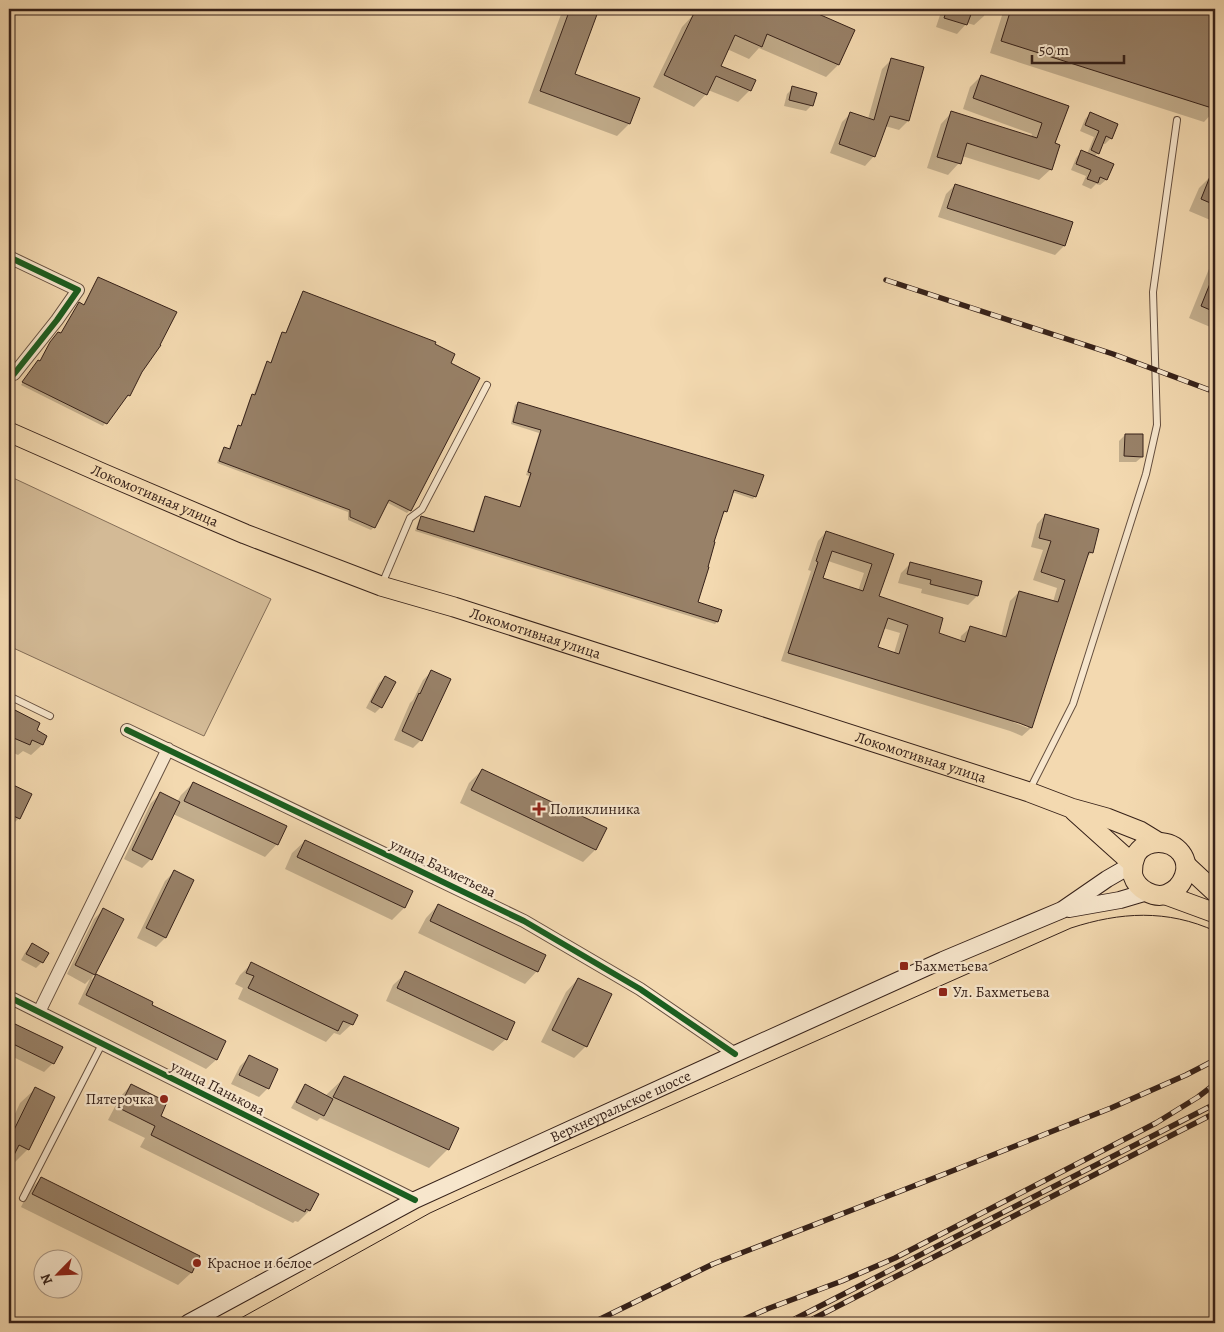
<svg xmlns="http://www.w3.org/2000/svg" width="1224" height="1332" font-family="Alegreya,serif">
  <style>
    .grass { fill: #d3ba96; stroke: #846e58 }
    .shadow { fill: #0003; fill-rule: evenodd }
    .building { fill: #988168; stroke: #362119; fill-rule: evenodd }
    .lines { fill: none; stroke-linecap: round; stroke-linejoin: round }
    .service-casing { stroke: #654f3f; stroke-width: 8 }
    .minor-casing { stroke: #654f3f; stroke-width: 14 }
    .secondary-casing { stroke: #362119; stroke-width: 18 }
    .primary-casing { stroke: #362119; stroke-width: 21 }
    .service { stroke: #f7e6cc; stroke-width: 6 }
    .minor { stroke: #f7e6cc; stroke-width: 12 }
    .secondary { stroke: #f7e6cc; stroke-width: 16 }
    .primary { stroke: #f3d9b0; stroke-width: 19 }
    .tram { stroke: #362119; stroke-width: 1 }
    .rail-casing { stroke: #362119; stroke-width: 5.5 }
    .rail { stroke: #f7e6cc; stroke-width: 4; stroke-dasharray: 11; stroke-linecap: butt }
    .cycleway-casing { stroke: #f7e6cc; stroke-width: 9 }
    .cycleway { stroke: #1b5e20; stroke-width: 6 }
    .poi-dot { fill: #8f2418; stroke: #f7e6cc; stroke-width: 2 }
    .labels { text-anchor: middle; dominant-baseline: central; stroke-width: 4.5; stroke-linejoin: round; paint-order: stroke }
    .street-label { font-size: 15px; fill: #362119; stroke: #f7e6cc }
    .poi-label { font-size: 15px; fill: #362119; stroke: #f7e6cc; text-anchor: start }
  </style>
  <rect width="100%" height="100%" fill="#f3d9b0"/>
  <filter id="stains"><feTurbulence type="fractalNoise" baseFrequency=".004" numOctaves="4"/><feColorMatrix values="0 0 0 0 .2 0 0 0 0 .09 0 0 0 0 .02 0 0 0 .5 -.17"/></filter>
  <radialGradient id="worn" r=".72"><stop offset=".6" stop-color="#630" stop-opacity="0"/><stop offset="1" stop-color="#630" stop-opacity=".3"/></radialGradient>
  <!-- grass -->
  <path class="grass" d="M9,476L271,599L204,736L9,646Z"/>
  <!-- shadow -->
  <path class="shadow" d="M563,9H598L574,75L629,124L617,136L528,103Z
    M719,9H766L769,10L771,9H804L853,30L838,65L826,77L759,48L749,59L727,49L719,66L750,90L738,102L708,90L706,94L694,107L653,87L682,27L694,14L716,16Z
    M942,9H986L984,16L974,25L967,23L957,34L936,27Z
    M1004,9H1215V110L1204,122L990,53Z
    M891,60L908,121L899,130L885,126L874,156L865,166L830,153L842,122L851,113L868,119L882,69Z
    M981,76L1067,107L1054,144L1051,169L1039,180L962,156L959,163L948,175L927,168L941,124L952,112L1031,137L1032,134L963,109L970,87Z
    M793,88L812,105L806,111L784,106L787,94Z
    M1091,113L1111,138L1105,144L1102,143L1098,153L1094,157L1112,164L1106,180L1100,185L1096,184L1091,189L1082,185L1086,176L1071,170L1076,158L1081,152L1087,154L1094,137L1080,131L1085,119Z
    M1211,176L1215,178V222L1189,211L1199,188Z
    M955,185L1071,223L1064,246L1055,255L938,217L946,194Z
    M1215,254V329L1189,318Z
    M98,279L141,371L129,395L126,398L125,397L103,426L21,385L36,364L40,362L48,346L56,336L61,334L83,306L96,281Z
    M304,292L410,510L407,513L386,502L374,527L371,530L348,520V512L217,463L222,451L224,448L228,450L236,429L240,427L250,398L252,396H253L265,365L267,363L270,364L280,336L283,334H285L301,295Z
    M518,403L755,496L753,499L732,492L726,511L723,514L722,513L697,603L717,622L715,624L415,531L419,520L422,517L472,533L483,500L486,497L519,508L529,476L526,475L539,433L511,424L515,405Z
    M1125,435L1142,457L1136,462H1119V441Z
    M1045,515L1092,552L1086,558L1031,728L1022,736L1010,731L781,661L811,571L808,570L818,541L826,532L892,555L878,597L937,634L960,642L961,636L970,628L1001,637L1010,601L1019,592L1053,602L1057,588L1033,580L1043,550L1031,547L1037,524ZM828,561L864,573L858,591L821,579ZM883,628L900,633L894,653L877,648ZM1013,720L1028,725V728L1013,722Z
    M910,564L977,596L968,605L921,593L922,589L898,583L901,573Z
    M432,671L421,740L413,748L394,740L410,703L413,700L423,680Z
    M385,677L395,683L381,707L375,713L366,708L379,683Z
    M9,709L39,723L35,731L46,737L42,745L31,755L23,751L18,755L9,751Z
    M482,770L595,850L583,862L460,803L469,783Z
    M193,783L277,844L265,857L173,814L151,859L142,868L124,859L151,803L160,794L177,802L181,795Z
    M9,785L30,795L19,818L9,828Z
    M305,841L412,892L404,908L392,920L285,869L292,853Z
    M174,872L192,881L165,938L156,947L137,938L165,881Z
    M438,905L537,971L525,984L418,933L426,918Z
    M103,910L122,919L91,980L96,975L151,1005L224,1042L216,1060L206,1069L78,1004L90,979L85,984L67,974L94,919Z
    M32,945L42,962L36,968L21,960L26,951Z
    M251,964L352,1024L340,1035L334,1033L326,1042L238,999L243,988L235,984L240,975Z
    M406,973L506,1039L493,1051L386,1001L393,985Z
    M578,979L586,1046L574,1058L541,1042L566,992Z
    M15,1025L53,1063L44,1072L9,1055V1031Z
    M249,1057L268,1088L259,1097L231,1084L240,1066Z
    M344,1078L448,1149L429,1168L320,1118L317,1121L291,1108L300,1092L305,1086L325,1096Z
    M131,1085L159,1116L309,1211L298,1222L295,1221L293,1223L140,1147L145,1138L108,1120L120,1097Z
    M35,1089L28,1149L13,1164L9,1162V1127L20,1103Z
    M41,1178L199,1257L191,1273L178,1285L21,1207L29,1191Z
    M55,1317L58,1323H43Z"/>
  <!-- building -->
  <path class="building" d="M570,9H599L575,74L640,98L630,124L540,91Z
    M696,9H807L855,30L839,65L767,34L762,47L735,35L721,66L756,80L751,91L716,76L707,95L664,75Z
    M947,9H973L967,25L944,18Z
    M1011,9H1215V109L1001,41Z
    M891,58L924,67L909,121L890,116L875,157L839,144L850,112L874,120Z
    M981,75L1069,106L1055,143L1060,145L1052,170L967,143L961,164L937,157L951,111L1037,138L1042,123L973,98Z
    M792,86L817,93L813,106L789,100Z
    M1090,112L1118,124L1112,139L1106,136L1099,154L1091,150L1099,131L1085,125Z
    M1081,150L1114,164L1107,180L1100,177L1098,183L1087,179L1091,170L1076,164Z
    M1215,164V205L1201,199Z
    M955,184L1073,222L1065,246L947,208Z
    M1215,271V312L1201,306Z
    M98,277L177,312L160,345H161L142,372L130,396L128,395L107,424L22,382L38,360L40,361L50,342L58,332L61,333L79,302L84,305Z
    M303,291L436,342L435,344L455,354L451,363L480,378L411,511L389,500L375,528L350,517V510L219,461L224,447L230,449L238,425L241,426L252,394L255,395L267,361L271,363L282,332L286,333Z
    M518,402L764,475L756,497L734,490L727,512L724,511L714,542H715L708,567H709L698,602L722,610L718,622L417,529L421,516L474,532L485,496L520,507L531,473L528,472L541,430L513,422Z
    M1125,434H1143V457L1124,456Z
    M1045,514L1099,529L1093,553L1089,552L1032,728L1019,723L788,653L818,562L816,561L826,531L894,554L879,596L943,618L939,633L965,642L970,626L1006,637L1019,591L1058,602L1065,580L1041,572L1051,541L1039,538ZM832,551L872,564L863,591L823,578ZM888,618L908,625L899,654L878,647Z
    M910,562L982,581L978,596L930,584L931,580L907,574Z
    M431,670L451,679L422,741L402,731L419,693L420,694Z
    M385,676L396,682L382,708L371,702Z
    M9,707L40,723L37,730L47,736L43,745L32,740L30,745L9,736Z
    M482,769L607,828L596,850L471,790Z
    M193,782L287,826L278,845L184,801Z
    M9,783L32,794L20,819L9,814Z
    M160,792L180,802L152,860L132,850Z
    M305,840L413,891L405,908L297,857Z
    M174,870L194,880L166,938L146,928Z
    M438,904L546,955L538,972L430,921Z
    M103,908L124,919L95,975L75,965Z
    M32,943L49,953L43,963L26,954Z
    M251,962L358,1015L353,1025L343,1021L338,1031L248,988L254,976L246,973Z
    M405,971L515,1022L507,1040L397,988Z
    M96,974L153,1002L152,1005L226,1041L217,1060L86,995Z
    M578,978L612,994L587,1047L552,1030Z
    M15,1024L63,1047L54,1064L9,1042V1035Z
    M249,1055L278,1069L269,1089L239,1075Z
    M344,1076L459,1128L449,1150L333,1097Z
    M131,1084L167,1102L161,1116L319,1194L310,1211L306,1209L305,1212L151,1135L155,1126L119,1108Z
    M305,1084L333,1099L324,1116L296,1102Z
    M35,1087L55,1097L29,1150L19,1145L9,1165V1140Z
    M41,1177L200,1256L192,1273L32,1194Z"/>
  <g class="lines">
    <defs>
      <path id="service" d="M382,584L410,518L422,509L487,385
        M9,696L50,716
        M1030,789L1073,704L1146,474L1157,425L1153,292L1177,120
        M23,1198L102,1044"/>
      <path id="minor" d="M9,257L78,290L57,320L14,374L9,372
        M127,730L524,921L640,989L735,1054
        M9,997L415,1200
        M39,1012L168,749"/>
      <g id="secondary">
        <path d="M1069,909L1120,900L1147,892"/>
        <path id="s1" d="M188,1323L415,1200L735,1054L943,960L1062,910L1107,879L1133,864"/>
      </g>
      <g id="primary">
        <path id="s2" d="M9,432L102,473L245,534L381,586L454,607L1029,792L1071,808L1107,818L1140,831L1158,842"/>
        <path d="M1074,811L1133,864C1133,868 1132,872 1133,876C1137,889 1154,899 1167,894C1183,888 1192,867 1181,853C1170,839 1147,839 1137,853C1135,856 1134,861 1133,864"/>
        <path d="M1186,865L1215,892"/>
        <path d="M1166,895L1215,913"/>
      </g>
    </defs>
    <!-- service casing -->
    <use href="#service" class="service-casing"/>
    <!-- minor casing -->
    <use href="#minor" class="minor-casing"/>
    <!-- secondary casing -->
    <use href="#secondary" class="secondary-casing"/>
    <!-- primary casing -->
    <use href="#primary" class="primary-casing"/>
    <!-- service -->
    <use href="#service" class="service"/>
    <!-- minor -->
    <use href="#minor" class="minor"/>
    <!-- secondary -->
    <use href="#secondary" class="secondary"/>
    <!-- primary -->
    <use href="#primary" class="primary"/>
    <!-- tram -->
    <path class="tram" d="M232,1323L430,1213L471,1194L1071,928C1120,912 1167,909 1215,931"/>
    <defs>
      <path id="rail" d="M886,280L1113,354L1215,392
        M592,1323L713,1264L947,1173L1111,1108L1186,1075L1215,1060
        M736,1323L767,1309L842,1281L895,1258L1156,1123L1198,1097L1215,1084
        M787,1323L1215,1104
        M805,1323L1215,1113"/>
    </defs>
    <!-- rail casing -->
    <use href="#rail" class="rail-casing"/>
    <!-- rail -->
    <use href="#rail" class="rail"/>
    <defs>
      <path id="cycleway" d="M9,257L78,290L57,320L14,374L9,372
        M127,730L524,921L640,989L735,1054
        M9,997L415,1200"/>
    </defs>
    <!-- cycleway casing -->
    <use href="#cycleway" class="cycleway-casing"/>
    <!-- cycleway -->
    <use href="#cycleway" class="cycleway"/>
  </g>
  <!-- markers -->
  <g class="poi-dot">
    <path d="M536.5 801.5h5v5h5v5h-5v5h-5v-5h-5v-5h5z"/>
    <rect x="899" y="961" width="10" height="10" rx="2.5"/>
    <rect x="938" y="987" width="10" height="10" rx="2.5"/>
    <circle cx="164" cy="1099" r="5"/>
    <circle cx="197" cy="1263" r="5"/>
  </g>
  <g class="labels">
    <!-- street labels -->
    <g class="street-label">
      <text stroke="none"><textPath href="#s2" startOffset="159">Локомотивная улица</textPath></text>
      <text stroke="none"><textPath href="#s2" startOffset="564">Локомотивная улица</textPath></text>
      <text stroke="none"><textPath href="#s2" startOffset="969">Локомотивная улица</textPath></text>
      <text transform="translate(443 868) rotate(26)">улица Бахметьева</text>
      <text transform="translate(218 1088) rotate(27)">улица Панькова</text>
      <text stroke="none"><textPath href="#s1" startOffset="484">Верхнеуральское шоссе</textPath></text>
    </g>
    <!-- poi labels -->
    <g class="poi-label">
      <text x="550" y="809">Поликлиника</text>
      <text x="914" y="966">Бахметьева</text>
      <text x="953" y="992">Ул. Бахметьева</text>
      <text x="154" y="1099" text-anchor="end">Пятерочка</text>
      <text x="207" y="1263">Красное и белое</text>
    </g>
  </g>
  <!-- margin -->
  <rect width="1224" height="1332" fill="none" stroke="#f3d9b0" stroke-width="30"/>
  <rect x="10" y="10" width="1204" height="1312" fill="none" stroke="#362119" stroke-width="2.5"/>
  <rect x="15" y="15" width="1194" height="1302" fill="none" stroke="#362119"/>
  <!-- north arrow -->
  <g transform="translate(58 1274) rotate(246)"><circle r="24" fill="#f7e6cc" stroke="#aa9784"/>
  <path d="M0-4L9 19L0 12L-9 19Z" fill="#8f2418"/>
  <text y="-8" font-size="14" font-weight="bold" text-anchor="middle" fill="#362119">N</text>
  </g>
  <!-- scale -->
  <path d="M1032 55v8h92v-8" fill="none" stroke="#362119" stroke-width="2.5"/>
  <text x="1039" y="55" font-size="15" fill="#362119" stroke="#f7e6cc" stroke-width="4" paint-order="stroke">50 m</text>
  <rect width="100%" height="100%" filter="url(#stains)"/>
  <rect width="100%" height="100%" fill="url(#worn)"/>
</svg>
